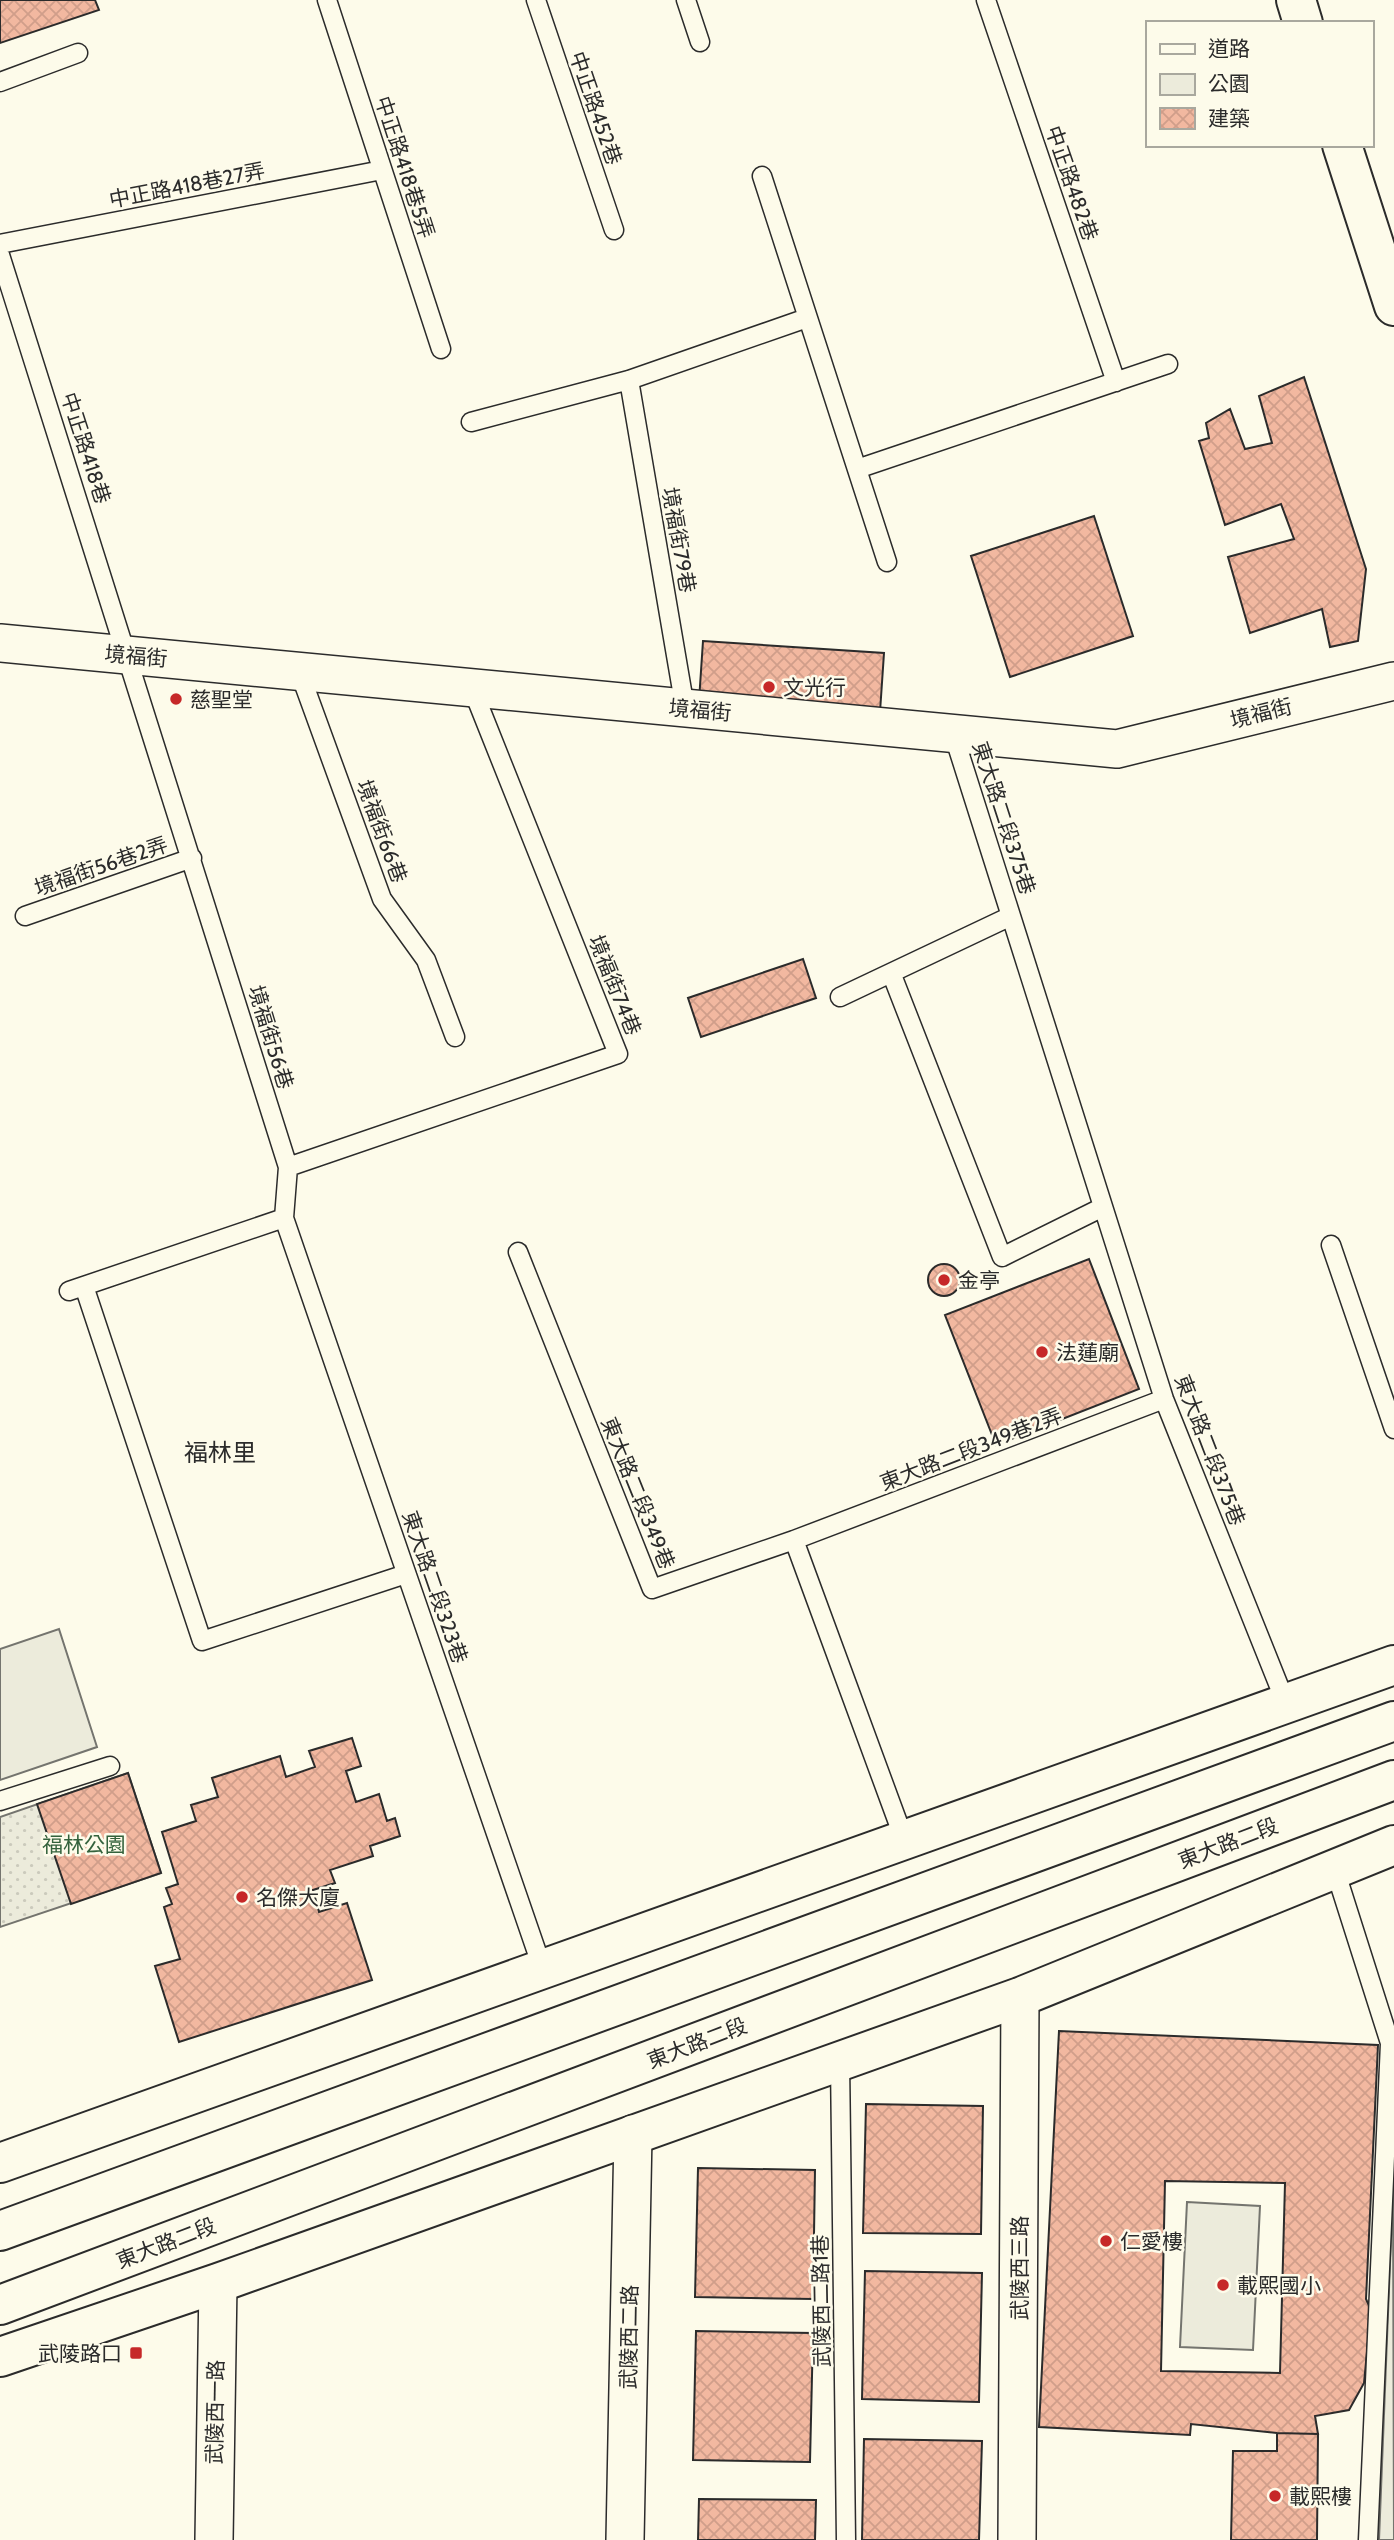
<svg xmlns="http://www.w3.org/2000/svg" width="1394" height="2540" font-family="Cabin,'Noto Sans TC',sans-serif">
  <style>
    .green { fill: url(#green-dots); stroke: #74746e; stroke-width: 2 }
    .pitch { fill: #ecebdb; stroke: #74746e; stroke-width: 2 }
    .building { fill: url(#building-cross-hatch); stroke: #2b2b2b; stroke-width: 2; fill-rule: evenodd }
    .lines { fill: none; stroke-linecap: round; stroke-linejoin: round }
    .service-casing { stroke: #2b2b2b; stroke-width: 21 }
    .minor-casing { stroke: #2b2b2b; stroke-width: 40 }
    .tertiary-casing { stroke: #2b2b2b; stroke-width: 42 }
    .secondary-casing { stroke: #2b2b2b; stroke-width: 42 }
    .service { stroke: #fdfbea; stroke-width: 18 }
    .minor { stroke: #fdfbea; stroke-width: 37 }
    .tertiary { stroke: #fdfbea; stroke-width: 38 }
    .secondary { stroke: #fdfbea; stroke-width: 38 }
    .poi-dot { fill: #c62828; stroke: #fdfbea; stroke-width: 2.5 }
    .labels { text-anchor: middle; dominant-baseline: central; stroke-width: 5; stroke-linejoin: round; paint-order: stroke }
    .street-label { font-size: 21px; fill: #2b2b2b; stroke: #fdfbea }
    .poi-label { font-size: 21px; fill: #2b2b2b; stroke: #fdfbea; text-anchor: start }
    .park-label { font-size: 21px; fill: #34623c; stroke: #fdfbea }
    .quarter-label { font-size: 24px; fill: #2b2b2b; stroke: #fdfbea }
  </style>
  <defs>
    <pattern id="green-dots" width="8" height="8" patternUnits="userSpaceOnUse" patternTransform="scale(1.75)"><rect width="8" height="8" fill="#ecebdb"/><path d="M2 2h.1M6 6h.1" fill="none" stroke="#cbcabc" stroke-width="1.8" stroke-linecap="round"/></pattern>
    <pattern id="building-cross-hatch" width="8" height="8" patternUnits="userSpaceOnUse" patternTransform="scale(1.75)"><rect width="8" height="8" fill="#f2b8a0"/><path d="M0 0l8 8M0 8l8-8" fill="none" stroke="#d09e8a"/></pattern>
  </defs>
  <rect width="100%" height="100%" fill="#fdfbea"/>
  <!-- green -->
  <path class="green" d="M128,1773L161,1873L0,1927V1817Z"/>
  <!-- pitch -->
  <path class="pitch" d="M59,1629L97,1747L0,1780V1649Z
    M1393,2188L1394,2540H1379Z
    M1187,2202L1260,2206L1253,2350L1180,2347Z"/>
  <!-- building -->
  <path class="building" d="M0,0H95L99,10L0,43Z
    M1304,377L1366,569L1358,641L1330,647L1322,609L1250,633L1228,557L1294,539L1281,504L1225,525L1199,441L1209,438L1206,423L1230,409L1245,449L1272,443L1259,396Z
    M1094,516L1133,636L1010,677L971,556Z
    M703,641L884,653L880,712L699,701Z
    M803,959L816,998L701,1037L688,998Z
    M1089,1259L1139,1389L996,1445L945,1315Z
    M928 1280a16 16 0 1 1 32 0a16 16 0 1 1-32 0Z
    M352,1738L361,1766L346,1771L356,1802L379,1794L387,1821L395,1818L400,1836L370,1846L373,1856L330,1870L335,1883L313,1890L319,1912L347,1903L372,1980L179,2042L155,1966L180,1959L164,1907L172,1904L166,1888L178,1884L162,1832L196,1821L191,1805L218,1797L212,1778L280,1756L286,1777L315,1767L309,1751Z
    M128,1773L161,1873L71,1904L37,1804Z
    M1059,2031L1378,2045L1366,2299L1371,2310L1364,2383L1349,2410L1315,2416L1318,2434L1277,2433L1191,2424L1190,2435L1039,2427ZM1165,2181L1285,2183L1280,2373L1161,2371Z
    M866,2104L983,2106L981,2234L863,2233Z
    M698,2168L815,2170L813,2299L695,2297Z
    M865,2271L982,2273L979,2402L862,2399Z
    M696,2331L813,2333L810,2462L693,2460Z
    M1277,2433L1318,2434L1317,2540H1231L1233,2451H1277Z
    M864,2439L982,2441L979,2540H862Z
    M699,2499L816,2500L815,2540H698Z"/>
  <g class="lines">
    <defs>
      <path id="service" d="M327,0L441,349
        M536,0L614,230
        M686,0L700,42
        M986,0L1116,382
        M0,82L78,53
        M762,176L887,562
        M0,244L382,170
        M0,255L288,1167L284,1218L69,1291
        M629,380L685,708
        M471,422L629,380L807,318
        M857,469L1168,364
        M299,671L382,899L426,960L455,1037
        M953,733L1164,1399L1287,1706
        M25,916L192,858
        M892,975L1002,1257L1103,1207
        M840,997L1011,916
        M288,1167L618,1054L472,688
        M284,1218L543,1970
        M1331,1245L1394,1429
        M518,1252L652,1589L794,1540L904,1839
        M84,1286L202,1641L406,1574
        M794,1540L1164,1399
        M0,1801L110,1766
        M1335,1870L1390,2043L1368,2540
        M840,2061L846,2540"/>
      <path id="minor" d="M0,643L1117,749L1394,681
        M214,2540L218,2283
        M625,2540L633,2134
        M1017,2540L1020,1997"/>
      <path id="tertiary" d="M1296,0L1303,23
        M1342,145L1394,306
        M0,2163L1394,1665
        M0,2357L218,2283L1020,1997L1394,1845"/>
      <path id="secondary" d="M0,2231L1394,1721
        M0,2305L1394,1780"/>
    </defs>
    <!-- service casing -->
    <use href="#service" class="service-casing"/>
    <!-- minor casing -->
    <use href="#minor" class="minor-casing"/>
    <!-- tertiary casing -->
    <use href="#tertiary" class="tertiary-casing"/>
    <!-- secondary casing -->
    <use href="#secondary" class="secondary-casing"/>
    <!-- service -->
    <use href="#service" class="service"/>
    <!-- minor -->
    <use href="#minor" class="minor"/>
    <!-- tertiary -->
    <use href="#tertiary" class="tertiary"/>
    <!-- secondary -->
    <use href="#secondary" class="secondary"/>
  </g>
  <!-- markers -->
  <g class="poi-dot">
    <circle cx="769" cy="687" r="7"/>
    <circle cx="176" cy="699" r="7"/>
    <circle cx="944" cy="1280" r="7"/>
    <circle cx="1042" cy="1352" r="7"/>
    <circle cx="242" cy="1897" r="7"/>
    <circle cx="1106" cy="2241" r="7"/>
    <circle cx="1223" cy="2285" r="7"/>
    <rect x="129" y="2346" width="14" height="14" rx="3.5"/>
    <circle cx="1275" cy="2496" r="7"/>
  </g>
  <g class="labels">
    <!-- street labels -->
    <g class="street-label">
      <text transform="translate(596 108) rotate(71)">中正路452巷</text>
      <text transform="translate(405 167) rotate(72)">中正路418巷5弄</text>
      <text transform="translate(1072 183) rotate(71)">中正路482巷</text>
      <text transform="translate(187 185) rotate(-11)">中正路418巷27弄</text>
      <text transform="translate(86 448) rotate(72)">中正路418巷</text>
      <text transform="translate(679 540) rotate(80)">境福街79巷</text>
      <text transform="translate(136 656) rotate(5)">境福街</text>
      <text transform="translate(700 710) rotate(5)">境福街</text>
      <text transform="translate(1261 713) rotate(-14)">境福街</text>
      <text transform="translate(1004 818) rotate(72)">東大路二段375巷</text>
      <text transform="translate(382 831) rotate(70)">境福街66巷</text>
      <text transform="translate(101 866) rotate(-19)">境福街56巷2弄</text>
      <text transform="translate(615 985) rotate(68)">境福街74巷</text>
      <text transform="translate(271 1037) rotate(73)">境福街56巷</text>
      <text transform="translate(971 1449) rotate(-21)">東大路二段349巷2弄</text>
      <text transform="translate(1210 1450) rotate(69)">東大路二段375巷</text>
      <text transform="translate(638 1493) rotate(68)">東大路二段349巷</text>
      <text transform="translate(435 1587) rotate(71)">東大路二段323巷</text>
      <text transform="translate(1228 1843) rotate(-21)">東大路二段</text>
      <text transform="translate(697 2043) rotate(-21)">東大路二段</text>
      <text transform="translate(166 2243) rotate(-21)">東大路二段</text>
      <text transform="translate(1019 2268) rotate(-90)">武陵西三路</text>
      <text transform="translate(821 2301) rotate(-91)">武陵西二路1巷</text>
      <text transform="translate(629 2337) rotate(-89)">武陵西二路</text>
      <text transform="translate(215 2412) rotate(-89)">武陵西一路</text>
    </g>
    <!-- poi labels -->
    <g class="poi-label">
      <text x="783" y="687">文光行</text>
      <text x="190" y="699">慈聖堂</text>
      <text x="958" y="1280">金亭</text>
      <text x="1056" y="1352">法蓮廟</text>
      <text x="256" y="1897">名傑大廈</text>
      <text x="1120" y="2241">仁愛樓</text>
      <text x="1237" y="2285">載熙國小</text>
      <text x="122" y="2353" text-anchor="end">武陵路口</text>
      <text x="1289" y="2496">載熙樓</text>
    </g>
    <!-- park labels -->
    <g class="park-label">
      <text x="84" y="1844">福林公園</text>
    </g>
    <!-- quarter labels -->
    <g class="quarter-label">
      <text x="220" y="1452">福林里</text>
    </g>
  </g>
  <!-- legend -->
  <rect x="1146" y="21" width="228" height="126" fill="#fdfbea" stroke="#a9a89e" stroke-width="2"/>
  <rect x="1160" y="44" width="35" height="10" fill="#fdfbea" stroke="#a9a89e" stroke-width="2"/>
  <text x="1208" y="56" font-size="21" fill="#2b2b2b">道路</text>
  <rect x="1160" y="74" width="35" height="21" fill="#ecebdb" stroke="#a9a89e" stroke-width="2"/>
  <text x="1208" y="91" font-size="21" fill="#2b2b2b">公園</text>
  <rect x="1160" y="108" width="35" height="21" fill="url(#building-cross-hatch)" stroke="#a9a89e" stroke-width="2"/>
  <text x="1208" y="126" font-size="21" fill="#2b2b2b">建築</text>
</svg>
